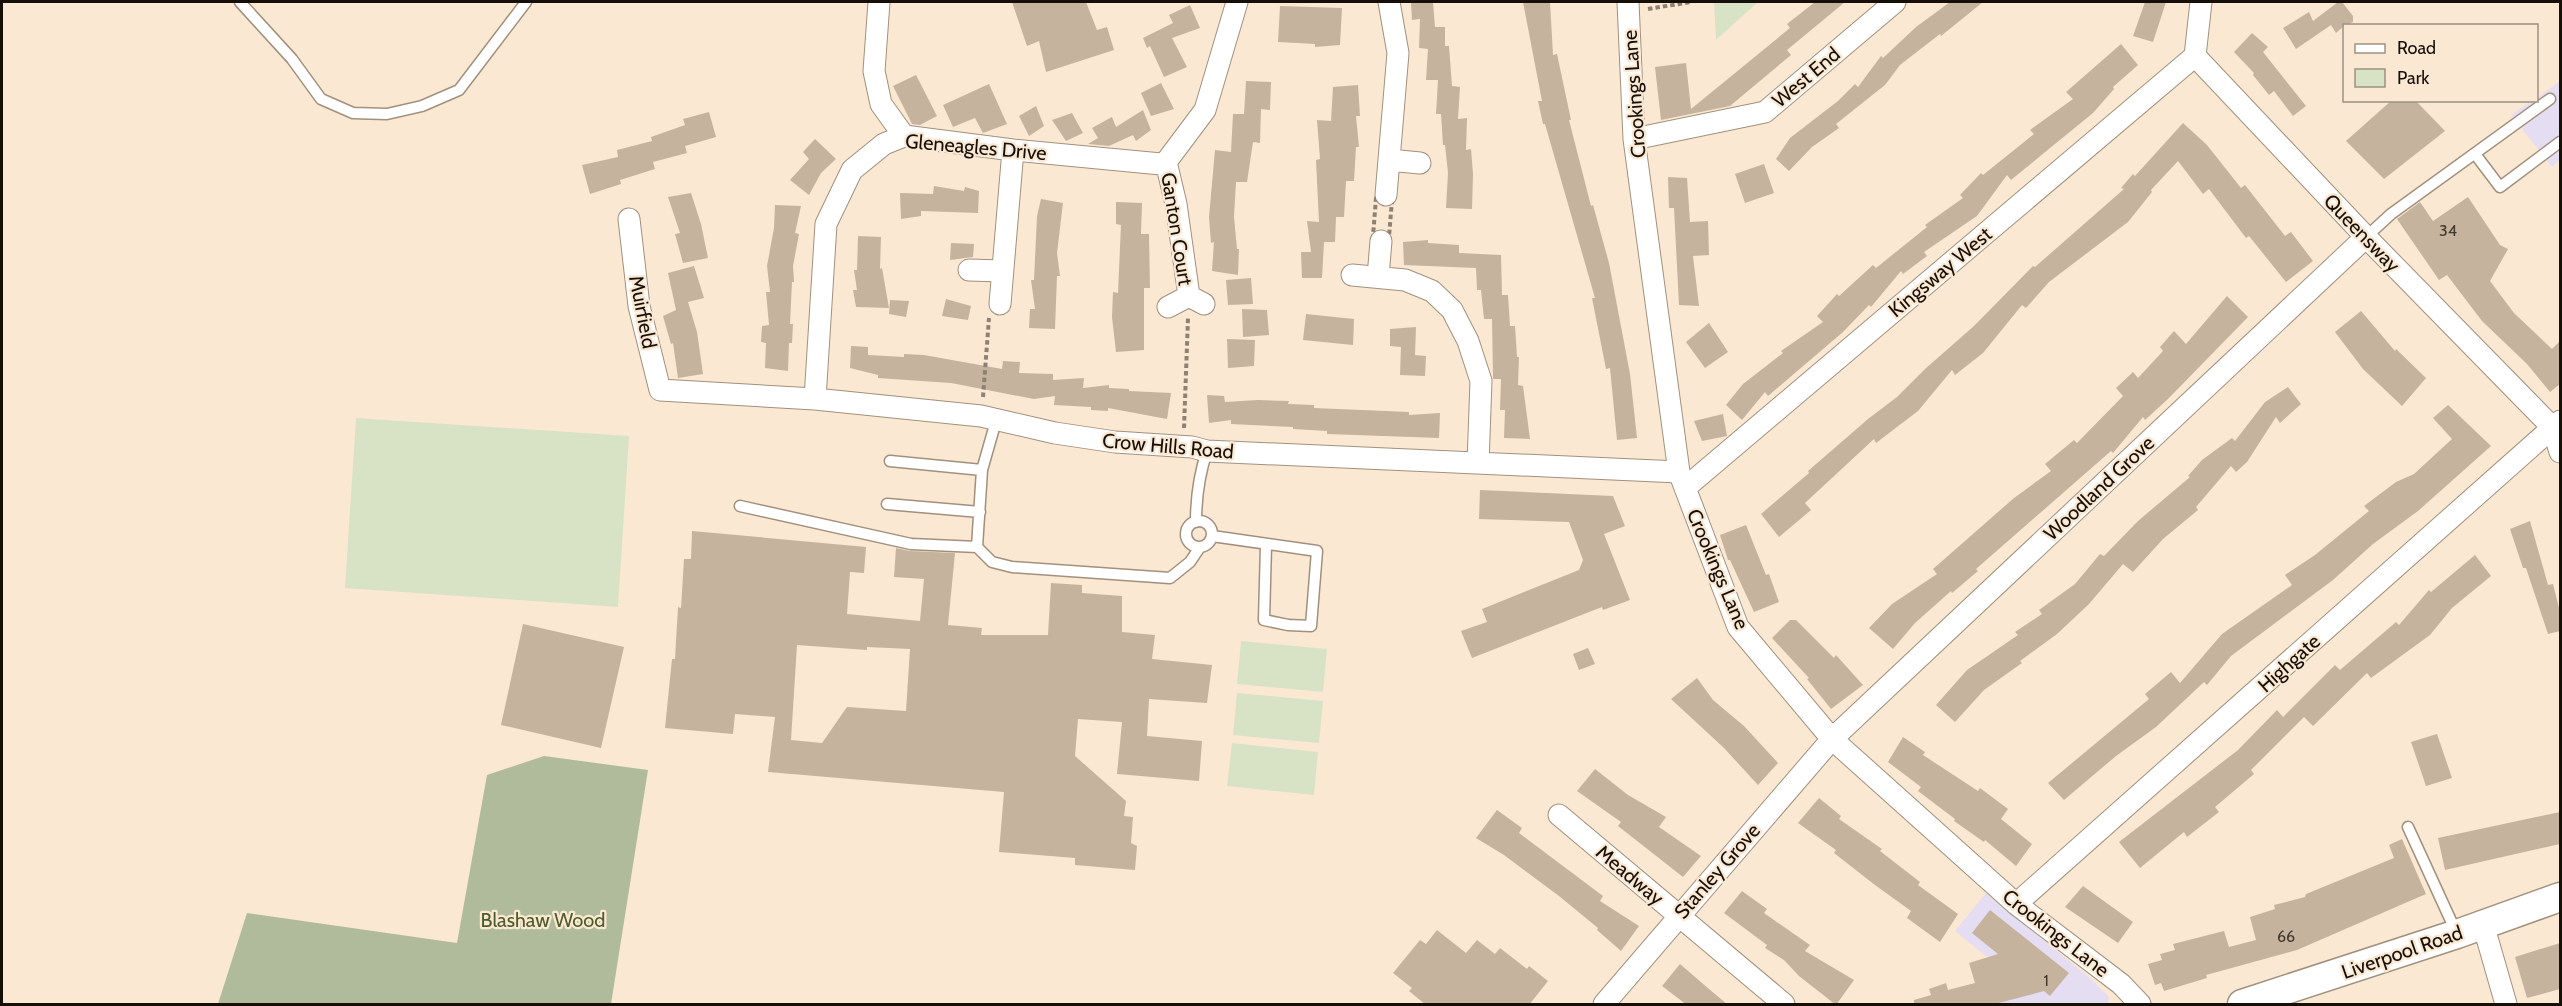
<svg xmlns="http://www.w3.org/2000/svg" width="2562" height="1006" font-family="Cabin,sans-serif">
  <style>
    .commercial { fill: #e5ddf2 }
    .green { fill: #d8e3c5 }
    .forest { fill: #afbb9b }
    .building { fill: #c5b39e; fill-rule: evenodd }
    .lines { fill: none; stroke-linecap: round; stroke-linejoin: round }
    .lane-casing { stroke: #a2907d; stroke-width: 13 }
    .street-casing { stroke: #a2907d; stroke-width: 23 }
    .secondary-casing { stroke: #a2907d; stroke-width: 31 }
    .path { stroke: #8d8172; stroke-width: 4; stroke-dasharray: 4.5 3; stroke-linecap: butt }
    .lane { stroke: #fff; stroke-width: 10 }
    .street { stroke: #fff; stroke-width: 21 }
    .secondary { stroke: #fff; stroke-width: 28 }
    .labels { text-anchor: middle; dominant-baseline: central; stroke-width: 4.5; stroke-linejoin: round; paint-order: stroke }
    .number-label { font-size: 16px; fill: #41382e }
    .street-label { font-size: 20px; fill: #150f08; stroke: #fbe8d2 }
    .park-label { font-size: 20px; fill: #4c5c2b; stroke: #fbe8d2 }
  </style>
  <rect width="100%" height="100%" fill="#fbe8d2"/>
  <!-- commercial -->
  <path class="commercial" d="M2560,81V160L2552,167L2511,115L2532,101L2536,100L2537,98Z
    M1986,893L2091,979L2109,997L2108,1004H1999L1987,957L1955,931Z"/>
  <!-- green -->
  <path class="green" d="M1714,2H1758L1716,40Z
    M356,418L629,436L618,607L345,588Z
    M1241,641L1327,649L1323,692L1237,684Z
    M1237,693L1323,701L1319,743L1233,735Z
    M1232,743L1318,752L1314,795L1227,786Z"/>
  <!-- forest -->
  <path class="forest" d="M544,756L648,770L611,1004H218L247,913L457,943L487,775Z"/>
  <!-- building -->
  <path class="building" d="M1012,2H1086L1097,30L1107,27L1114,50L1046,72L1039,41L1027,46Z
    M1411,2H1433L1435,27H1445V46H1449L1452,86L1460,87L1458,119L1467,118L1466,150L1471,149L1473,174L1472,209L1446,208L1448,173L1445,145H1443L1441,114H1436L1438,80H1426L1428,49L1419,48L1420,19L1412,20Z
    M1523,2H1550L1553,55L1557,54L1571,120H1569L1591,206L1593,205L1609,263L1630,374L1637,438L1617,440L1610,368L1606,369L1592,298H1595L1545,124H1543L1538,101H1542Z
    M1815,2H1845L1787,50L1791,55L1730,106L1661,120L1655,67L1686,63L1691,109L1790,28L1787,24Z
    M1950,2H1983L1941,36L1940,34L1900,65L1885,85L1836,124L1839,128L1812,147L1789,171L1776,159L1790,138L1838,101L1855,84L1858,87L1881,56L1883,58L1916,27Z
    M2145,2H2166L2153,42L2133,36Z
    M2338,2H2342L2353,16V22L2344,26L2336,33L2331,25L2296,49L2283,28L2309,12L2313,21Z
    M1190,5L1200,28L1172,38L1187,67L1164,77L1150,46L1147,48L1143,38L1173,23L1169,15Z
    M1280,6L1342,8L1340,45L1315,47V44L1278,42Z
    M2252,33L2268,47L2263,52L2306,106L2293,116L2274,91L2269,95L2253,75L2254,73L2234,52Z
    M2121,44L2138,65L2113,87L2114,89L2093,113L2011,180L2007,175L1977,216L1924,252L1927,256L1903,274L1901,271L1871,307L1869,305L1843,332L1768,396L1765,392L1742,420L1726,405L1743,384L1783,353L1781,351L1823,322L1817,316L1837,294L1839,296L1873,265L1876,268L1927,227L1925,225L1963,198L1960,195L1981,173L1983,175L2034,134L2030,130L2073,99L2066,92Z
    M916,75L937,116L920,125L912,124L893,86Z
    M1246,81L1271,82L1270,110L1261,109L1260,143L1253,142L1247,182H1236L1234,217L1237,249H1239L1238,275L1212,271L1214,242L1211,243L1209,217L1215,150L1231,152L1233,114H1244Z
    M1161,83L1174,109L1151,116L1141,93Z
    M989,84L1007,124L983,133L975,118L953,127L943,105Z
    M1358,85L1360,116H1356L1359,147H1356L1354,181H1346L1344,217H1336L1335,242H1324L1322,278H1302L1301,252H1311L1307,221L1319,222L1316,160L1320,159L1317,120L1331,121L1333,87Z
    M2392,100H2415L2445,131L2384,179L2346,141Z
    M1036,106L1044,126L1029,136L1019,116Z
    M1143,110L1151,130L1136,141L1133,135L1109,146L1088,144L1098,138L1092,128L1112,117L1116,127Z
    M709,112L716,137L685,146L687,153L653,162L655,169L620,180L621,184L590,194L582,165L618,157L617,150L652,141L651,137L685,125L683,119Z
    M1072,113L1083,133L1066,141L1052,120Z
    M2183,123L2207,145L2241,188L2245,185L2285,236L2291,232L2313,261L2286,282L2249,236L2246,238L2209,189L2203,194L2178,161L2151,190L2152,192L2128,222L2049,282L2026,308L2022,305L1983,353L1955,375L1952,370L1918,411L1876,443L1874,439L1805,503L1811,510L1779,537L1761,514L1809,473L1808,471L1868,419L1897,397L1925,369L1974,326L2033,266L2035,267L2124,189L2121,188L2133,174L2135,176Z
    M815,139L836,159L821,173L809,195L790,180L809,159L803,152Z
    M1764,164L1774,193L1745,203L1735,174Z
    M1668,177L1687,178L1690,222L1708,221L1709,255L1693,256L1699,306L1679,305L1674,208H1669Z
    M934,186L964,191L965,187L979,191L978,213L921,211V216L901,219L900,193L933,194Z
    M691,193L701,224L708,258L683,263L675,234L680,233L668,197Z
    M2468,197L2500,245L2508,249L2490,281L2514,313L2552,349L2560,341V384L2550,392L2527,364L2482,321L2447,275L2439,280L2397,219L2420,202L2433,221Z
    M1041,199L1063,203L1057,253L1060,276H1057L1055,329L1029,328L1030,309H1035L1031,280H1034L1037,216Z
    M1116,202L1142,203L1141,234H1149L1150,288H1144V350L1116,352L1112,317L1113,292L1118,293L1121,225L1116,224Z
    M775,205L801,206L795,233L799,234L793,266L794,282H792L790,324H793L792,343H789L788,371L765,368L766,343L761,342L762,326L769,325L766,292H770L767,266L774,228Z
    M858,236L881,237L880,269L882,268L889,308L856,307L853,290H857L854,270H857Z
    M1428,240V243L1459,245V253L1501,255L1502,295H1508L1510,326H1515L1517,357H1519L1518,385L1523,386L1530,439L1504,438L1505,410H1500L1501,379H1493V376L1492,319H1484L1481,290H1477L1476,268L1404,265L1403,242Z
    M951,243L974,244L973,257L950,260Z
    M694,266L704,298L688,302L697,332L703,374L678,378L673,343L671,344L663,316L676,310L668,273Z
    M1251,278L1253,304L1228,305L1226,280Z
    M2227,296L2248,317L2168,399L2145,420L2143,417L2113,453L2111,451L1976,569L1978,571L1952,593L1951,591L1915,623L1893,649L1869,628L1892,604L1937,574L1933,569L2014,498L2051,471L2045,464L2074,440L2077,443L2123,396L2116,388L2133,372L2138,378L2163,351L2160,347L2174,331L2186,344Z
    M946,299L971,306L968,320L942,316Z
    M890,300L909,301L906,317L889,314Z
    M1242,309L1267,310L1269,335L1243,337Z
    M2361,311L2395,351L2396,349L2426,378L2402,406L2363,369L2335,332Z
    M1306,314L1354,319L1353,345L1303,340Z
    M1709,323L1728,352L1705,368L1686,342Z
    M1416,327L1415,355L1426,356L1425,376L1400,375L1401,347L1390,346V329Z
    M1227,339L1255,340L1254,366L1228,368Z
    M851,346L868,347V355L904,357V354L924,355L1002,369L1003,361L1020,362L1019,373L1053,374V380L1084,378L1083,388L1109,385V388L1129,389V391L1171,393L1167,419L1108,408V411L1091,410V407L1054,405L1055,396L1034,399L951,383L878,378V375L850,368Z
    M2288,387L2301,404L2280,423L2276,417L2247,462L2236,472L2231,466L2196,507L2198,510L2163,539L2133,572L2123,564L2089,604L2057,634L2020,661L2022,663L1984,690L1955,722L1936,705L1967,670L2018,635L2015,632L2042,614L2039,610L2075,584L2100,554L2104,556L2138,521L2190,477L2188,476L2202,460L2232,438L2235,441L2265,402Z
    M1207,395L1224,396L1225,402L1258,400L1289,401L1288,404L1314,405V408L1409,412V415L1440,413L1439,438L1327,434V431L1293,429V427L1231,424V420L1209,423Z
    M2448,405L2491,446L2418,511L2373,544L2333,580L2231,656L2207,685L2204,682L2156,727L2116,756L2064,800L2048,783L2149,699L2145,694L2171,672L2180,683L2222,634L2292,585L2285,575L2315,555L2369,511L2364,506L2396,482L2414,474L2452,439L2433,418Z
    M1723,414L1727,436L1702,441L1694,421Z
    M1480,490L1613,496L1625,526L1604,534L1630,600L1603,610L1602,607L1472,658L1461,631L1487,622L1482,609L1579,570L1583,560L1569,522L1479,519Z
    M2530,521L2548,585L2553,584L2560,612V631L2548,634L2526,568H2523L2510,529Z
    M1746,525L1766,575L1769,574L1779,602L1754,612L1730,560H1728L1720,535Z
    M692,531L866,547L864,573L850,572L847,614L920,621L924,579L894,577L896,548L910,551L955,553L948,625L982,628L981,635H1048L1051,583L1082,585V593L1122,596V632L1155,635L1152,659L1212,665L1207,703L1149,699L1147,736L1202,741L1199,781L1117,774L1122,722L1078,719L1075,756L1126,801L1124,816L1133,817L1131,843L1137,846L1135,870L1075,865V858L999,852L1004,792L768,772L775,717L735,714L733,734L665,728L672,659H675L678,607L681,608L684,559H691ZM797,645L867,650V647L910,649L906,711L847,707L822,743L791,740Z
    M2475,555L2491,576L2452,608L2430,635L2371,678L2367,673L2313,726L2304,717L2251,770L2254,774L2215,807L2219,812L2187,837L2184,832L2140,868L2119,842L2238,750L2277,710L2283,717L2335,665L2340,670L2396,622L2399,625L2429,590L2431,592Z
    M1790,620H1796L1834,658L1836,655L1863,685L1831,709L1807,679L1809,678L1772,638Z
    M523,624L624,647L601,748L501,725Z
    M1588,648L1595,664L1579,670L1573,654Z
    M1697,678L1713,700L1744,726L1778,763L1758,785L1724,748L1671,699Z
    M2437,734L2452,778L2426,786L2411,742Z
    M1903,737L1925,752L1923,755L1978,791L1980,788L2008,809L2001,819L2032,844L2016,866L1985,840L1984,842L1954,821L1955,819L1918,791L1921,787L1888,762Z
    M1595,769L1628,795L1666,817L1659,827L1701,856L1683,877L1618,826L1621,822L1577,791Z
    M1819,798L1841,816L1839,819L1882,849L1880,851L1920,882L1918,885L1958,914L1940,942L1907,918L1911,911L1875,885L1834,853L1836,850L1798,823Z
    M1497,810L1522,828L1519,833L1603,896L1600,901L1639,926L1621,951L1597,930L1598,928L1559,896L1504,855L1476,838Z
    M2560,812V844L2445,870L2438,838Z
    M2402,839L2426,894L2297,950L2206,975L2207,978L2164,991L2161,983L2155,985L2148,964L2162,960L2160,954L2175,950L2173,944L2224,931L2229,947L2256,940L2250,917L2275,909L2274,905L2305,897L2306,894L2394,858L2389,845Z
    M2083,886L2133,922L2118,943L2065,907Z
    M1742,891L1767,909L1764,913L1810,945L1805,951L1854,980L1836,1005L1799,976L1784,960L1765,948L1767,945L1724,913Z
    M1990,910L2069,973L2050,996L2044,991L1991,1005H1914V1000L1931,995L1929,989L1946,983L1948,990L1975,983L1969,963L1998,954L1972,933Z
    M1437,930L1466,953L1477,940L1495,954L1500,948L1527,969L1529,966L1548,981L1529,1005H1426L1409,991L1412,988L1393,973L1420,940L1426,944Z
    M2560,943V989L2527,998L2515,957Z
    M1680,964L1709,989L1728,1005H1687L1662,986Z"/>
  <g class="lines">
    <defs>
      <path id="lane" d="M240,2L292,59L321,99L353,113L387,114L422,106L459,90L526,2
        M2475,154L2500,187L2560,142
        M2366,237L2391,214L2550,99
        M996,421L982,470L977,547L992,562L1012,567L1170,578L1190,562L1200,547
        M890,461L982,470
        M887,504L980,512
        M740,506L911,544L977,547
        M1186 534a13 13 0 1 1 26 0a13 13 0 1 1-26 0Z
        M1196,522C1196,496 1199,475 1207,451
        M1212,536L1317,551L1311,626L1288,625L1264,620L1266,545
        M2408,827L2457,934"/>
      <path id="street" d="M879,2L874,71L881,104L904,136
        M1628,2L1634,139L1679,472L1738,627L1832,739L2016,904L2121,984L2140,1004
        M2201,2L2195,56L2366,237L2553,428L2560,452
        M1634,139L1765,112L1895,2
        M1389,160L1420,163
        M1166,162L1176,204L1189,296
        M1386,195L1398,53L1389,2
        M629,219L639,306L660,390L815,399L981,416L1055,433L1115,442L1192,447L1207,451L1679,472
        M969,270L1002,271
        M1352,275L1405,280L1432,291L1452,310L1468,341L1481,381L1478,463
        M1378,277L1381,241
        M1000,304L1013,150
        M1168,307L1189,296L1204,304
        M815,399L826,224L852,170L884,144L904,136L1013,150L1161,164L1166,162L1205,110L1237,2
        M1685,488L2195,56
        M1559,815L1784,1004
        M2016,904L2560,421
        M2483,924L2506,1004
        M1604,1004L1832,739L2366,237"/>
      <path id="secondary" d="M2242,1004L2457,934L2560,897"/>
    </defs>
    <!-- lane casing -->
    <use href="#lane" class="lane-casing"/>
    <!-- street casing -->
    <use href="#street" class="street-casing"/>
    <!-- secondary casing -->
    <use href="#secondary" class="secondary-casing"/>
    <!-- path -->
    <path class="path" d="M1648,9L1691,2
      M1386,195L1392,200L1389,237L1381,241L1373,236L1376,198Z
      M983,397L989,318
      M1184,428L1188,318"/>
    <!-- lane -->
    <use href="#lane" class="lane"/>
    <!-- street -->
    <use href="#street" class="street"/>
    <!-- secondary -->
    <use href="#secondary" class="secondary"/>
  </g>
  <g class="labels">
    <!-- number labels -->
    <g class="number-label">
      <text x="2448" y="230">34</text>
      <text x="2286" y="936">66</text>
      <text x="2046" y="980">1</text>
    </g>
    <!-- street labels -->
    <g class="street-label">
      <text transform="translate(1806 77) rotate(-40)">West End</text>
      <text transform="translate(1634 94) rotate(-94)">Crookings Lane</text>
      <text transform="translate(976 147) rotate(5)">Gleneagles Drive</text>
      <text transform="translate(1177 229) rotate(81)">Ganton Court</text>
      <text transform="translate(2362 233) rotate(46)">Queensway</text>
      <text transform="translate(1940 272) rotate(-40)">Kingsway West</text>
      <text transform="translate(643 312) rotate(79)">Muirfield</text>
      <text transform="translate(1168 446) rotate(5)">Crow Hills Road</text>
      <text transform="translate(2099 488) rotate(-43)">Woodland Grove</text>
      <text transform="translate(1718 569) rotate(67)">Crookings Lane</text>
      <text transform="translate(2289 663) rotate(-42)">Highgate</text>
      <text transform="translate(1717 871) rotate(-49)">Stanley Grove</text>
      <text transform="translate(1630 875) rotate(40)">Meadway</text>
      <text transform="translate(2056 933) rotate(38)">Crookings Lane</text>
      <text transform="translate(2402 952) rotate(-19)">Liverpool Road</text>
    </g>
    <!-- park labels -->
    <g class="park-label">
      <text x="543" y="920">Blashaw Wood</text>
    </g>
  </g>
  <!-- border -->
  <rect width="2562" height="1006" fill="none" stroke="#150f08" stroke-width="6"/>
  <!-- legend -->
  <rect x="2343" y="24" width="195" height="78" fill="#fbe8d2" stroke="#9f9181" stroke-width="1.5"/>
  <rect x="2355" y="44" width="30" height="9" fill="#ffffff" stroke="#9f9181" stroke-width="1.5"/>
  <text x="2397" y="54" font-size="18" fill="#150f08">Road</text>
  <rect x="2355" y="69" width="30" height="18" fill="#d8e3c5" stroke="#9f9181" stroke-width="1.5"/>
  <text x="2397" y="84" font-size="18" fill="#150f08">Park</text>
</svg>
